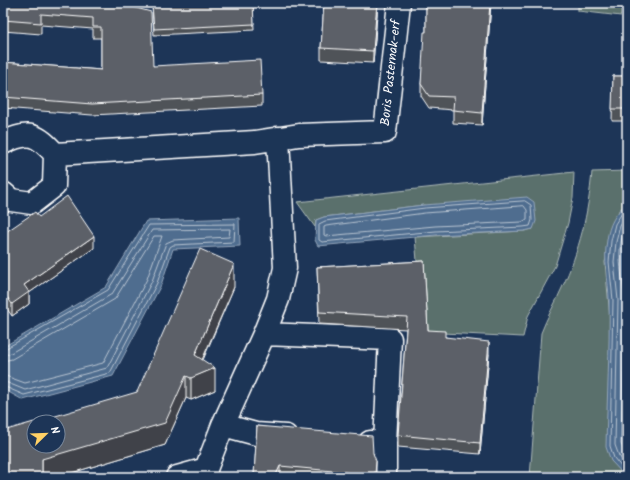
<svg xmlns="http://www.w3.org/2000/svg" width="630" height="480" font-family="Kalam,sans-serif">
  <style>
    .green { fill: #5a706c; stroke: #acb8b6 }
    .water { fill: #4f6d8f; stroke: #95a7bc }
    .lines { fill: none; stroke-linecap: round; stroke-linejoin: round }
    .shore { stroke: #b9c5d2; stroke-width: 1 }
    .minor-casing { stroke: #fff; stroke-width: 25 }
    .minor { stroke: #1d3557; stroke-width: 22 }
    .wall { fill: #4f5359; stroke: #fff }
    .shaded-wall { fill: #404348; stroke: #fff }
    .building { fill: #5c6067; stroke: #fff }
    .labels { text-anchor: middle; dominant-baseline: central; stroke-width: 3; stroke-linejoin: round; paint-order: stroke }
    .street-label { font-size: 13px; fill: #fff; stroke: #1d3557 }
  </style>
  <rect width="100%" height="100%" fill="#1d3557"/>
  <filter id="ink" filterUnits="userSpaceOnUse"><feTurbulence type="fractalNoise" baseFrequency=".025" numOctaves="2"/><feDisplacementMap in="SourceGraphic" scale="8" xChannelSelector="R" yChannelSelector="G"/><feConvolveMatrix kernelMatrix="1 2 1 2 8 2 1 2 1" color-interpolation-filters="sRGB"/></filter>
  <g filter="url(#ink)">
    <!-- green -->
    <path class="green" d="M578,3H622L621,16L578,11Z
      M627,171V204L619,210L605,262L624,476L626,477H530L541,333C547,317 555,304 562,288C580,249 588,215 592,172Z
      M574,172L573,198L568,223L555,266L528,316L523,337L423,332L415,237L524,231L533,229L424,205L324,217L316,220L315,227L297,202Z"/>
    <!-- water -->
    <path class="water" d="M527,197L534,202L536,221L533,229L524,231L436,235L318,246L315,240L316,220L324,217L424,205Z
      M627,204V477H626L611,461L606,447C607,398 610,349 609,301C609,280 603,260 607,240C609,225 615,213 627,204Z
      M239,218L240,246L173,249L161,285L113,376L23,400L3,389V347L106,287L146,221Z"/>
    <g class="lines">
      <!-- shore -->
      <path class="shore" d="M525,201L531,205L532,220L530,226L523,227L436,231L322,242L319,240V224L325,221L425,208Z
        M524,206L527,210V219L522,222L435,226L326,236L324,235V227L326,226L425,213Z
        M627,209L622,213L615,224L611,241L609,262L613,300L610,446L614,458L627,474
        M627,215L620,226L616,242L614,262L618,300L615,445L619,456L627,466
        M627,226C613,248 624,277 624,301C624,349 622,396 621,444L627,457
        M3,350L108,290L149,225L235,224L234,242L173,245L170,247L157,283L110,373L24,395L3,386
        M3,355L9,354L112,294L152,230L230,229L229,237L173,240L166,243L152,281L107,368L25,390L3,381
        M3,361L12,359L115,299L154,236H162L147,279L103,363L25,383L3,375"/>
      <defs>
        <path id="minor" d="M3,143C29,130 37,134 55,154L54,186L32,203L11,200L3,193
          M55,154L255,142L299,135L385,132L399,3
          M264,334L390,339L385,443
          M223,425L256,434L286,436
          M370,442L385,443V477
          M177,477L206,469
          M206,477V469L223,425L264,334L278,299L285,268L278,138"/>
      </defs>
      <!-- minor casing -->
      <use href="#minor" class="minor-casing"/>
      <!-- minor -->
      <use href="#minor" class="minor"/>
    </g>
    <!-- wall -->
    <path class="wall" d="M3,3H118L153,66L262,95V106L92,115L3,108V62L101,70V38H93V29L41,25V34L3,31Z
      M253,3L254,30L154,35L152,5Z
      M324,3H378L373,63L321,60V48Z
      M426,3H491L482,125L453,123V110L429,108L421,96V84L426,32Z
      M627,41V121H612L613,76H627Z
      M39,217L94,248L29,293V304L12,316L7,309L3,311V234Z
      M424,261L428,330L489,354L480,454L398,447V435L406,329L319,324L317,267Z
      M234,287L203,360L215,390L191,400L186,398L165,445L58,477H3L137,392Z
      M257,426L373,453L376,477H254Z"/>
    <!-- shaded-wall -->
    <path class="shaded-wall" d="M377,3H378L373,63V51Z
      M490,3H491L482,125V113Z
      M94,236V248L29,293V304L12,316V304L24,285Z
      M234,264V287L195,376L215,368V390L191,400V378L195,355Z
      M7,297V309L3,311V299Z
      M489,342V354L480,454V443Z
      M186,376V398L165,445L58,477H42V459Z
      M376,461V477H375V475Z
      M280,466V477H275Z"/>
    <!-- building -->
    <path class="building" d="M3,3H118L151,12L153,66L260,60L262,95L92,104L3,97V62L101,70V27H93V18L41,14V23L3,20Z
      M198,3H253L254,24L154,29L152,5Z
      M324,3H377L373,51L321,48Z
      M426,3H490L482,113L453,110L454,97L429,96L421,84L424,32H426Z
      M626,41H627V109H612L613,76H627Z
      M67,196L94,236L24,285L29,292L12,304L7,297L3,299V234L35,212L39,217Z
      M200,249L234,264L195,355L215,368L191,378L186,376L165,423L42,459V477H3V431L34,422V446H58V422H35L137,392Z
      M424,261L428,330L445,331V337L489,342L480,443L398,435L407,317L319,312L317,267Z
      M257,426L372,436L373,453L376,461L375,475L280,466L275,477H257L254,475Z"/>
  </g>
  <g class="labels">
    <!-- street labels -->
    <g class="street-label">
      <text transform="translate(391 73) rotate(-84)">Boris Pasternak-erf</text>
    </g>
  </g>
  <!-- margin -->
  <rect width="630" height="480" fill="none" stroke="#1d3557" stroke-width="16"/>
  <rect x="8" y="8" width="614" height="464" fill="none" stroke="#fff" stroke-width="1.5" filter="url(#ink)"/>
  <!-- north arrow -->
  <g transform="translate(46 434) rotate(67)"><circle r="19" fill="#1d3557" stroke="#77869a"/>
  <path d="M0-3L7 15L0 10L-7 15Z" fill="#ffd166"/>
  <text y="-6" font-size="11" font-weight="bold" text-anchor="middle" fill="#ffffff">N</text>
  </g>
</svg>
